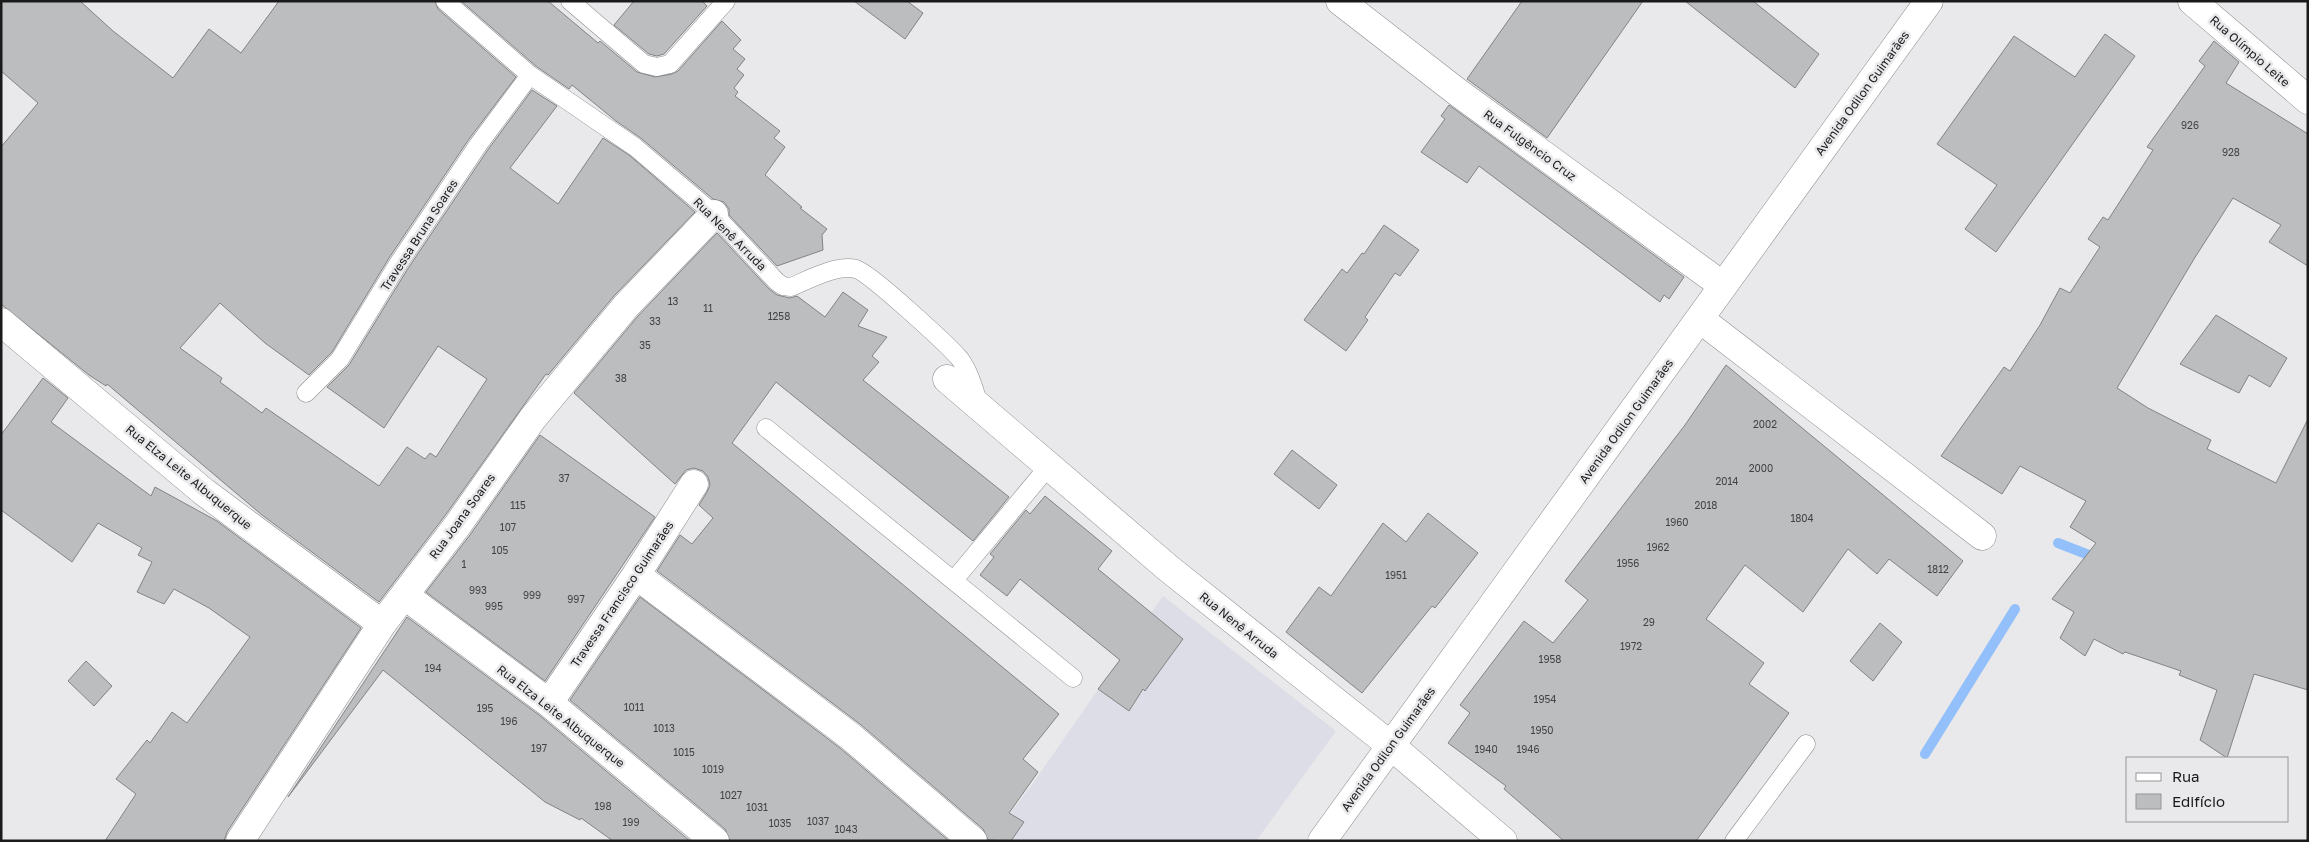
<svg xmlns="http://www.w3.org/2000/svg" width="2309" height="842" font-family="'Golos Text',sans-serif">
  <style>
    .built { fill: #dcdde6 }
    .lines { fill: none; stroke-linecap: round; stroke-linejoin: round }
    .stream { stroke: #93c0fa; stroke-width: 10 }
    .building { fill: #bcbdbf; stroke: #828385 }
    .lane-casing { stroke: #8b8c8e; stroke-width: 19 }
    .street-casing { stroke: #8b8c8e; stroke-width: 29 }
    .secondary-casing { stroke: #8b8c8e; stroke-width: 29 }
    .lane { stroke: #fff; stroke-width: 18 }
    .street { stroke: #fff; stroke-width: 28 }
    .secondary { stroke: #fff; stroke-width: 28 }
    .labels { text-anchor: middle; dominant-baseline: central; stroke-width: 5; stroke-linejoin: round; paint-order: stroke }
    .number-label { font-size: 10px; fill: #424344 }
    .street-label { font-size: 12px; fill: #1a1a1b; stroke: #e9e9eb }
  </style>
  <rect width="100%" height="100%" fill="#e9e9eb"/>
  <!-- built -->
  <path class="built" d="M1163,596L1336,731L1256,841H989L1031,786Z"/>
  <g class="lines">
    <!-- stream -->
    <path class="stream" d="M2058,543L2099,559
      M1925,754L2015,609"/>
  </g>
  <!-- building -->
  <path class="building" d="M1,1H80L113,31L173,78L209,29L241,53L279,1H435L438,9L516,77L469,139L389,258L332,352L309,375L265,343L220,303L180,348L222,378L220,382L262,413L266,408L379,486L407,447L425,459L430,453L436,457L487,379L438,346L384,428L327,387L349,365L407,270L487,151L532,90L557,106L510,168L558,204L603,138L629,155L695,212L614,296L548,375L546,374L444,517L379,602L262,515L107,384L106,386L89,375L1,304V147L38,103L1,71Z
    M461,1H548L598,43L600,41L637,72L655,77L672,74L678,71L722,21L741,40L733,49L745,59L737,69L744,75L734,88L738,92L735,96L780,131L774,138L785,147L765,175L802,207L800,208L827,229L822,235L823,250L777,266L729,215V209L724,202L713,199L642,139L616,121L572,85L569,89L537,67Z
    M634,1H702L707,6L664,54L657,56L649,54L614,25Z
    M854,1H907L923,13L905,39Z
    M1522,1H1643L1547,138L1467,79Z
    M1685,1H1753L1819,54L1795,88Z
    M2105,34L2135,56L1996,252L1965,229L1997,185L1937,144L2014,36L2075,77Z
    M2214,41L2239,62L2226,83L2308,134V266L2269,242L2281,225L2233,198L2194,259L2117,388L2148,408L2211,440L2207,449L2276,483L2308,419V690L2254,674L2227,758L2200,740L2217,690L2179,675L2181,671L2125,652L2123,654L2094,639L2085,656L2060,638L2074,612L2052,599L2096,543L2070,527L2086,501L2020,466L2002,494L1941,456L2004,367L2010,371L2040,325L2060,288L2070,293L2100,247L2088,239L2103,217L2108,220L2153,150L2147,147L2205,66L2199,61Z
    M1449,105L1684,277L1669,299L1664,295L1660,302L1479,166L1467,183L1421,152L1445,119L1441,116Z
    M1384,225L1419,250L1400,276L1395,273L1365,317L1368,320L1346,351L1304,320L1342,269L1347,273L1362,253L1364,254Z
    M717,233L769,289L777,295L790,298L797,296L825,317L843,292L868,310L858,326L887,337L872,356L879,362L863,380L1009,497L973,541L776,382L732,443L1059,714L1023,759L1038,772L1009,813L1024,822L1011,841L988,840L983,829L860,724L657,571L680,535L692,544L713,518L699,505L707,492L710,485L708,477L703,471L694,468L686,470L675,484L574,393L638,316Z
    M2216,315L2287,358L2270,387L2249,375L2239,393L2180,364Z
    M1726,365L1963,561L1937,596L1889,559L1877,574L1848,549L1803,612L1745,565L1706,619L1764,663L1749,684L1789,713L1696,841H1564L1504,789L1506,786L1448,743L1470,713L1460,705L1524,621L1553,643L1588,600L1565,581L1685,425Z
    M43,378L68,398L51,422L151,496L155,487L217,521L361,628L227,832L224,841H105L136,794L116,779L147,740L150,743L172,712L187,723L250,637L209,608L174,589L164,604L137,592L152,562L138,555L142,548L98,523L72,562L1,510V435Z
    M540,435L655,517L545,681L426,592L470,535Z
    M1292,450L1337,485L1319,509L1274,474Z
    M1045,496L1112,551L1098,569L1183,639L1145,691L1143,689L1129,711L1098,689L1120,660L1020,579L1007,596L980,575L994,557L990,554L1026,510L1030,514Z
    M1428,513L1478,553L1435,608L1432,606L1362,693L1286,632L1319,587L1331,596L1383,523L1406,542Z
    M640,597L840,748L949,841H730L725,829L570,700Z
    M407,617L539,715L690,841H613L581,818L580,820L545,802L383,670L288,797Z
    M1880,623L1902,642L1873,681L1850,661Z
    M86,661L112,686L94,706L68,681Z"/>
  <g class="lines">
    <defs>
      <path id="lane" d="M445,1L530,75L635,147L714,214L777,282L783,286L791,287C808,280 837,264 856,269C870,273 948,345 960,359C970,373 974,389 979,405
        M570,1L644,64L657,67L670,64L726,1
        M306,393L340,359L398,264L478,145L530,75
        M766,428L1073,678
        M954,580L1048,467
        M1734,841L1806,744"/>
      <path id="street" d="M1340,1L1456,91L1722,285
        M2192,1L2308,100
        M1700,319L1982,536
        M1,322L204,492L382,624
        M947,379L1168,568L1390,745L1503,841
        M636,575L850,736L973,841
        M404,595L549,703L715,841
        M549,703L636,575L694,484
        M240,841L382,624L457,526L533,418L626,306L714,214"/>
      <path id="secondary" d="M1322,841L1929,1"/>
    </defs>
    <!-- lane casing -->
    <use href="#lane" class="lane-casing"/>
    <!-- street casing -->
    <use href="#street" class="street-casing"/>
    <!-- secondary casing -->
    <use href="#secondary" class="secondary-casing"/>
    <!-- lane -->
    <use href="#lane" class="lane"/>
    <!-- street -->
    <use href="#street" class="street"/>
    <!-- secondary -->
    <use href="#secondary" class="secondary"/>
  </g>
  <g class="labels">
    <!-- number labels -->
    <g class="number-label">
      <text x="2190" y="125">926</text>
      <text x="2231" y="152">928</text>
      <text x="673" y="301">13</text>
      <text x="708" y="308">11</text>
      <text x="779" y="316">1258</text>
      <text x="655" y="321">33</text>
      <text x="645" y="345">35</text>
      <text x="621" y="378">38</text>
      <text x="1765" y="424">2002</text>
      <text x="1761" y="468">2000</text>
      <text x="564" y="478">37</text>
      <text x="1727" y="481">2014</text>
      <text x="518" y="505">115</text>
      <text x="1706" y="505">2018</text>
      <text x="1802" y="518">1804</text>
      <text x="1677" y="522">1960</text>
      <text x="508" y="527">107</text>
      <text x="1658" y="547">1962</text>
      <text x="500" y="550">105</text>
      <text x="1628" y="563">1956</text>
      <text x="464" y="564">1</text>
      <text x="1938" y="569">1812</text>
      <text x="1396" y="575">1951</text>
      <text x="478" y="590">993</text>
      <text x="532" y="595">999</text>
      <text x="576" y="599">997</text>
      <text x="494" y="606">995</text>
      <text x="1649" y="622">29</text>
      <text x="1631" y="646">1972</text>
      <text x="1550" y="659">1958</text>
      <text x="433" y="668">194</text>
      <text x="1545" y="699">1954</text>
      <text x="634" y="707">1011</text>
      <text x="485" y="708">195</text>
      <text x="509" y="721">196</text>
      <text x="664" y="728">1013</text>
      <text x="1542" y="730">1950</text>
      <text x="539" y="748">197</text>
      <text x="1486" y="749">1940</text>
      <text x="1528" y="749">1946</text>
      <text x="684" y="752">1015</text>
      <text x="713" y="769">1019</text>
      <text x="731" y="795">1027</text>
      <text x="603" y="806">198</text>
      <text x="757" y="807">1031</text>
      <text x="818" y="821">1037</text>
      <text x="631" y="822">199</text>
      <text x="780" y="823">1035</text>
      <text x="846" y="829">1043</text>
    </g>
    <!-- street labels -->
    <g class="street-label">
      <text transform="translate(2250 51) rotate(41)">Rua Olímpio Leite</text>
      <text transform="translate(1862 93) rotate(-54)">Avenida Odilon Guimarães</text>
      <text transform="translate(1530 145) rotate(36)">Rua Fulgêncio Cruz</text>
      <text transform="translate(730 234) rotate(45)">Rua Nenê Arruda</text>
      <text transform="translate(419 235) rotate(-57)">Travessa Bruna Soares</text>
      <text transform="translate(1626 421) rotate(-54)">Avenida Odilon Guimarães</text>
      <text transform="translate(189 477) rotate(39)">Rua Elza Leite Albuquerque</text>
      <text transform="translate(462 516) rotate(-54)">Rua Joana Soares</text>
      <text transform="translate(622 594) rotate(-56)">Travessa Francisco Guimarães</text>
      <text transform="translate(1239 625) rotate(39)">Rua Nenê Arruda</text>
      <text transform="translate(561 716) rotate(38)">Rua Elza Leite Albuquerque</text>
      <text transform="translate(1388 749) rotate(-54)">Avenida Odilon Guimarães</text>
    </g>
  </g>
  <!-- border -->
  <rect width="2309" height="842" fill="none" stroke="#1a1a1b" stroke-width="5"/>
  <!-- legend -->
  <rect x="2126" y="757" width="162" height="65" fill="#e9e9eb" stroke="#969698"/>
  <rect x="2136" y="773" width="25" height="8" fill="#ffffff" stroke="#969698"/>
  <text x="2172" y="782" font-size="15" fill="#1a1a1b">Rua</text>
  <rect x="2136" y="794" width="25" height="15" fill="#bcbdbf" stroke="#969698"/>
  <text x="2172" y="807" font-size="15" fill="#1a1a1b">Edifício</text>
</svg>
